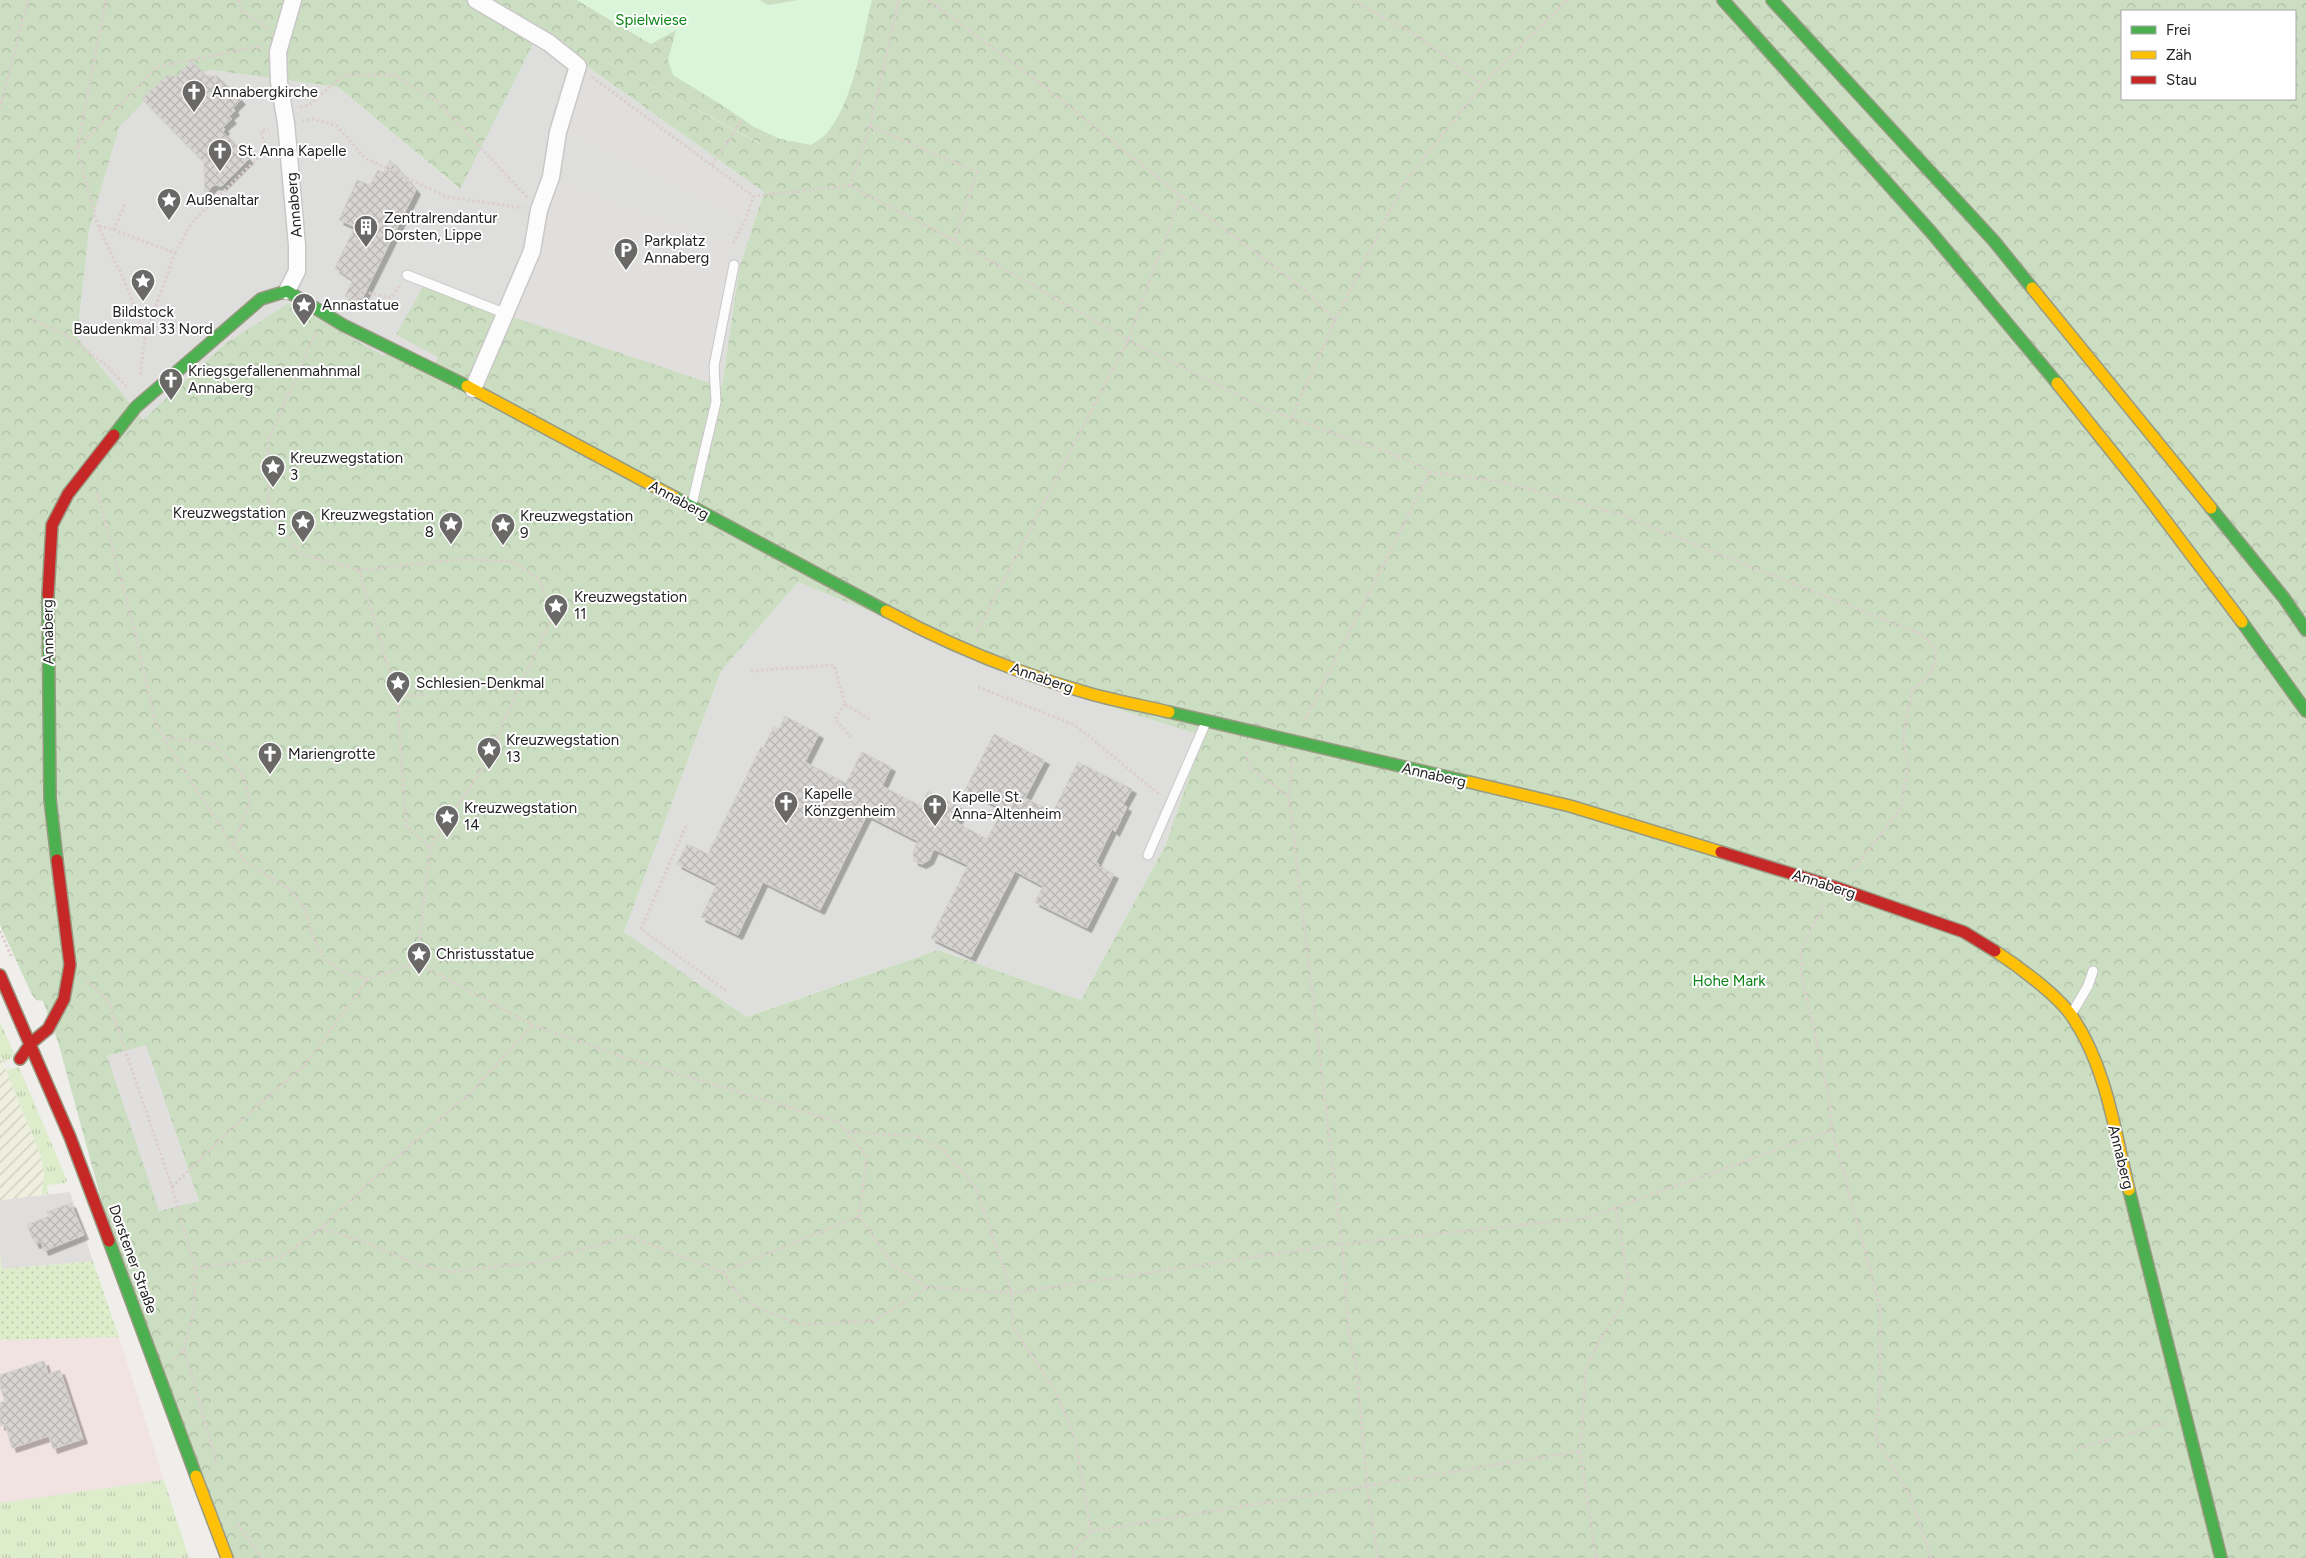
<svg xmlns="http://www.w3.org/2000/svg" width="2306" height="1558" font-family="Figtree,sans-serif">
  <style>
    .residential { fill: #dfdedc }
    .commercial { fill: #f1e3e1 }
    .religious { fill: #dededc }
    .farmland { fill: url(#farmland-furrows) }
    .grass { fill: url(#grass-tufts) }
    .forest { fill: url(#forest-crowns); fill-rule: evenodd }
    .park { fill: #daf5da }
    .garden { fill: url(#garden-dots) }
    .parking { fill: #e0dfde }
    .building { fill: url(#building-cross-hatch); stroke: #d3d0cc; filter: url(#shadow) }
    .lines { fill: none; stroke-linecap: round; stroke-linejoin: round }
    .lane-casing { stroke: #c9c8c7; stroke-width: 11 }
    .street-casing { stroke: #c9c8c7; stroke-width: 19 }
    .fast-casing { stroke: #999a82; stroke-width: 14 }
    .slow-casing { stroke: #999a82; stroke-width: 14 }
    .jam-casing { stroke: #999a82; stroke-width: 14 }
    .path { stroke: #dccecd; stroke-width: 3; stroke-dasharray: 2.5 2.5; stroke-linecap: butt }
    .lane { stroke: #fdfcfc; stroke-width: 9 }
    .street { stroke: #fdfcfc; stroke-width: 16 }
    .fast { stroke: #4caf50; stroke-width: 11 }
    .slow { stroke: #ffc107; stroke-width: 11 }
    .jam { stroke: #c62828; stroke-width: 11 }
    .labels { text-anchor: middle; dominant-baseline: central; stroke-width: 4; stroke-linejoin: round; paint-order: stroke }
    .park-label { font-size: 15px; fill: #0c8416; stroke: #fff }
    .poi-label { font-size: 15px; fill: #222; stroke: #fff; text-anchor: start }
    .street-label { font-size: 15px; fill: #222; stroke: #fff }
  </style>
  <defs>
    <pattern id="farmland-furrows" width="10" height="10" patternUnits="userSpaceOnUse" patternTransform="scale(1.25)"><rect width="10" height="10" fill="#efefdf"/><path d="M-1 1l2-2M0 10L10 0M9 11l2-2" fill="none" stroke="#cdcdbf"/></pattern>
    <pattern id="grass-tufts" width="24" height="20" patternUnits="userSpaceOnUse" patternTransform="scale(1.25)"><rect width="24" height="20" fill="#ddeccb"/><path d="M3 7l-1-3M5 7V3M7 7l1-3M15 17l-1-3M17 17v-4M19 17l1-3" fill="none" stroke="#bdcaae"/></pattern>
    <pattern id="forest-crowns" width="20" height="18" patternUnits="userSpaceOnUse" patternTransform="scale(1.25)"><rect width="20" height="18" fill="#cbdec1"/><path d="M2 6a3 3 0 1 1 6 0M12 15a3 3 0 1 1 6 0" fill="none" stroke="#aebea6"/></pattern>
    <pattern id="garden-dots" width="8" height="8" patternUnits="userSpaceOnUse" patternTransform="scale(1.25)"><rect width="8" height="8" fill="#ddeccb"/><path d="M2 2h.1M6 6h.1" fill="none" stroke="#bdcaae" stroke-width="1.8" stroke-linecap="round"/></pattern>
    <pattern id="building-cross-hatch" width="8" height="8" patternUnits="userSpaceOnUse" patternTransform="scale(1.25)"><rect width="8" height="8" fill="#d7d4d2"/><path d="M0 0l8 8M0 8l8-8" fill="none" stroke="#b8b6b4"/></pattern>
    <filter id="shadow"><feDropShadow dx="4.5" dy="4.5" stdDeviation="0" flood-color="#0004"/></filter>
  </defs>
  <rect width="100%" height="100%" fill="#f0eeeb"/>
  <!-- residential -->
  <path class="residential" d="M70,1192L93,1261L2,1269L0,1253V1200Z"/>
  <!-- commercial -->
  <path class="commercial" d="M119,1337L164,1480L0,1503V1340Z"/>
  <!-- religious -->
  <path class="religious" d="M539,32L764,192L739,269L722,387L225,344L143,421L77,337L89,230L118,127L165,80L210,70L338,87L459,189Z
    M798,582L1076,696L1203,736L1166,844L1081,1000L938,950L745,1017L624,932L721,671Z"/>
  <!-- farmland -->
  <path class="farmland" d="M0,1056L41,1156L44,1175L42,1195L0,1200Z"/>
  <!-- grass -->
  <path class="grass" d="M0,1022L14,1053L13,1057L3,1063L0,1056Z
    M19,1067L67,1180L65,1183L47,1185L48,1194L42,1195L44,1175L41,1156L6,1070Z
    M164,1480L189,1558H0V1503Z"/>
  <!-- forest -->
  <path class="forest" d="M0,0H577L651,44L692,0H2306V1558H227L117,1257L58,1042L43,1001L36,1000L32,995L0,925ZM2122,11H2295V99H2122ZM539,32L764,192L739,269L722,387L423,287L384,356L289,303L225,344L143,420L77,337L89,230L119,127L165,80L210,70L338,87L460,189ZM574,44L761,144H760ZM798,582L1076,696L1203,736L1166,844L1081,1000L938,950L746,1017L624,932L721,671Z"/>
  <!-- park -->
  <path class="park" d="M577,0H760L768,5L798,0H872C862,40 854,102 826,134C822,138 816,142 811,145L780,139L754,127L728,109L673,75L668,60L676,30L651,44Z"/>
  <!-- garden -->
  <path class="garden" d="M0,1253L2,1269L93,1261L119,1337L0,1340Z"/>
  <!-- parking -->
  <path class="parking" d="M578,66L753,196L745,221L558,132Z
    M551,177L733,243L707,382L505,313Z
    M382,327L438,357L432,369L376,339Z
    M146,1045L199,1201L159,1211L107,1056Z"/>
  <!-- building -->
  <path class="building" d="M191,61L206,76H217L241,100L233,108L235,111L229,116L232,119L223,127L225,129L223,132L249,159L222,186L214,185L205,194L204,162L142,99L166,76H177Z
    M390,160L416,190L360,303L345,296L353,280L335,268L355,227L339,220L357,180L370,185L378,170L384,173Z
    M785,716L819,734L805,762L846,783L862,752L891,767L882,786L921,806L928,791L964,809L956,822L987,839L1003,809L965,790L994,734L1045,760L1025,798L1053,812L1078,762L1132,789L1123,805L1127,807L1115,832L1112,829L1096,862L1099,864L1098,866L1114,874L1087,928L1035,902L1043,886L1015,871L971,957L931,938L968,865L934,849L929,860L922,864L914,861L913,852L918,841L867,815L820,910L763,882L738,935L701,917L717,884L677,864L687,844L708,854L761,747L763,748L774,727L779,729Z
    M71,1203L84,1235L44,1251L41,1242L35,1244L27,1225L49,1216L47,1212Z
    M44,1361L48,1374L60,1370L83,1439L53,1449L49,1436L12,1448L5,1424L0,1426V1403L5,1401L0,1386V1375Z"/>
  <g class="lines">
    <defs>
      <path id="lane" d="M407,275L504,313
        M692,504L716,402L714,366L734,265
        M1148,855L1206,722
        M2072,1013L2088,986L2093,971"/>
      <path id="street" d="M287,291L297,271V245L286,123L279,82L278,52L293,0
        M473,389L532,251L539,210L551,177L558,132L578,66L549,43L476,0"/>
      <path id="fast" d="M1723,0L1931,232L2057,383
        M1772,0L1994,241L2032,288
        M114,435L136,407L261,299L287,291L343,325L467,386
        M674,497L886,611
        M2211,508L2284,598L2306,630
        M48,595L50,799L57,860
        M2242,622L2306,711
        M1169,712L1469,782
        M2129,1190L2221,1558
        M109,1241L196,1476"/>
      <path id="slow" d="M2032,288L2211,508
        M2057,383L2138,484L2242,622
        M467,386L674,497
        M886,611C951,646 1020,674 1091,694C1117,701 1143,706 1169,712
        M1469,782L1570,806L1721,852
        M1995,951C2018,966 2056,994 2071,1015C2106,1065 2115,1132 2129,1190
        M196,1476L227,1558"/>
      <path id="jam" d="M48,595L52,525L68,494L114,435
        M1721,852L1838,888L1964,932L1995,951
        M0,975L70,1137L109,1241
        M20,1059L31,1043L48,1029L64,999L70,965L57,860"/>
    </defs>
    <!-- lane casing -->
    <use href="#lane" class="lane-casing"/>
    <!-- street casing -->
    <use href="#street" class="street-casing"/>
    <!-- fast casing -->
    <use href="#fast" class="fast-casing"/>
    <!-- slow casing -->
    <use href="#slow" class="slow-casing"/>
    <!-- jam casing -->
    <use href="#jam" class="jam-casing"/>
    <!-- path -->
    <path class="path" d="M106,0L77,149L98,226L124,280L145,336
      M238,0L242,11L268,28
      M928,0L1041,84L1181,196L1306,291L1335,320
      M1351,0L1418,36L1482,85
      M592,77L753,196L850,186L954,240L1128,340L1264,408L1411,461L1430,472L1304,722
      M300,107L309,105L344,75H395L438,102L527,197
      M0,109L28,0
      M302,121L313,119L337,126L365,158L447,197L523,208
      M870,126L977,172L954,240
      M77,148L157,67L255,47L262,48
      M712,165L743,119
      M850,186L870,126L899,0
      M99,226L114,230L175,253L145,336L140,375
      M114,230L125,204
      M733,243L745,221L753,196
      M175,253L192,222L266,150L261,131L269,129
      M353,306L361,291L391,298L400,285
      M32,319L66,335L106,365L128,388
      M316,332L268,441L269,512L301,554L359,570L464,559L513,562L540,580L552,618L516,693L488,760L430,847L417,963
      M1291,419L1335,320L1404,183L1482,85L1567,0
      M1430,472L1503,482L1616,513L1923,635L1935,649L1936,659L1931,672L1912,691L1909,705L1903,738L1908,764L1901,808L1852,871
      M97,492L133,624L155,720L163,737L233,846L247,863L289,889L304,907L313,937L325,960L343,972L368,979L417,963L533,1025L626,1058L838,1122L867,1156L859,1216L894,1266L928,1287L1012,1293L1342,1244L1586,1218L1832,1130L1829,1097L1801,973V949L1824,905
      M359,570L397,696L406,826L430,847
      M977,632L1128,340L1181,196
      M751,671L834,665L845,704L871,720
      M978,687L1075,725L1160,795
      M397,696L427,695
      M845,704L835,719L852,738
      M164,737L214,744L243,775L250,801L233,846
      M1246,752L1250,768L1288,796
      M1292,761L1289,797L1342,1244L1349,1333L1357,1372L1367,1486L1378,1558
      M686,826L641,929L728,992
      M0,931L12,958
      M87,981L108,1000L172,1187L195,1268L194,1310L184,1349L175,1360
      M1832,1130L1880,1306V1393L1875,1436L1911,1498L1931,1558
      M848,1132L916,1136L943,1150L975,1186L1012,1293L1013,1327L1056,1392L1075,1438L1091,1531
      M172,1187L233,1127L305,1065L368,979
      M321,1228L370,1244L414,1263L447,1272L541,1262L628,1236L723,1272L859,1216
      M195,1268L281,1257L321,1228L388,1165L471,1092L533,1025
      M723,1272L743,1301L801,1325L874,1321L928,1287
      M184,1349L217,1464
      M2075,1449L2167,1423
      M238,1524L262,1558
      M1073,1558V1552L1091,1531L1580,1451
      M1596,1558L1580,1451L1586,1367L1602,1336L1622,1306L1628,1277L1616,1209"/>
    <!-- lane -->
    <use href="#lane" class="lane"/>
    <!-- street -->
    <use href="#street" class="street"/>
    <!-- fast -->
    <use href="#fast" class="fast"/>
    <!-- slow -->
    <use href="#slow" class="slow"/>
    <!-- jam -->
    <use href="#jam" class="jam"/>
  </g>
  <!-- icons -->
  <defs>
    <symbol id="church-pin" viewBox="-11 -11 22 30"><path d="M0 17L-7.5 6A9.5 9.5 0 1 1 7.5 6Z" fill="#6a6968" stroke="#fff"/><path d="M-1.2-6h2.4v3.5h3.3v2.4h-3.3V6h-2.4V-.1h-3.3v-2.4h3.3Z" fill="#fff"/></symbol>
    <symbol id="sight-pin" viewBox="-11 -11 22 30"><path d="M0 17L-7.5 6A9.5 9.5 0 1 1 7.5 6Z" fill="#6a6968" stroke="#fff"/><path d="M0-6L1.8-2.2L6-1.7L2.9 1.2L3.7 5.4L0 3.3L-3.7 5.4L-2.9 1.2L-6-1.7L-1.8-2.2Z" fill="#fff"/></symbol>
    <symbol id="building-pin" viewBox="-11 -11 22 30"><path d="M0 17L-7.5 6A9.5 9.5 0 1 1 7.5 6Z" fill="#6a6968" stroke="#fff"/><path d="M-4-6H4V6H1V3H-1V6H-4ZM-2.5-4.3h1.7v1.8h-1.7ZM.8-4.3h1.7v1.8H.8ZM-2.5-1h1.7V.8h-1.7ZM.8-1h1.7V.8H.8Z" fill="#fff"/></symbol>
    <symbol id="parking-pin" viewBox="-11 -11 22 30"><path d="M0 17L-7.5 6A9.5 9.5 0 1 1 7.5 6Z" fill="#6a6968" stroke="#fff"/><path d="M-3.5-5.5H1a3.5 3.5 0 0 1 0 7H-1V5.5H-3.5ZM-1-3.4V-.6H.8a1.4 1.4 0 0 0 0-2.8Z" fill="#fff"/></symbol>
  </defs>
  <g fill-rule="evenodd">
    <use href="#church-pin" x="180" y="78" width="28" height="38"/>
    <use href="#church-pin" x="206" y="137" width="28" height="38"/>
    <use href="#sight-pin" x="155" y="186" width="28" height="38"/>
    <use href="#building-pin" x="352" y="213" width="28" height="38"/>
    <use href="#parking-pin" x="612" y="236" width="28" height="38"/>
    <use href="#sight-pin" x="129" y="267" width="28" height="38"/>
    <use href="#sight-pin" x="290" y="291" width="28" height="38"/>
    <use href="#church-pin" x="157" y="366" width="28" height="38"/>
    <use href="#sight-pin" x="259" y="453" width="28" height="38"/>
    <use href="#sight-pin" x="289" y="508" width="28" height="38"/>
    <use href="#sight-pin" x="437" y="510" width="28" height="38"/>
    <use href="#sight-pin" x="489" y="511" width="28" height="38"/>
    <use href="#sight-pin" x="542" y="592" width="28" height="38"/>
    <use href="#sight-pin" x="384" y="669" width="28" height="38"/>
    <use href="#sight-pin" x="475" y="735" width="28" height="38"/>
    <use href="#church-pin" x="256" y="740" width="28" height="38"/>
    <use href="#church-pin" x="772" y="789" width="28" height="38"/>
    <use href="#church-pin" x="921" y="792" width="28" height="38"/>
    <use href="#sight-pin" x="433" y="803" width="28" height="38"/>
    <use href="#sight-pin" x="405" y="940" width="28" height="38"/>
  </g>
  <g class="labels">
    <!-- park labels -->
    <g class="park-label">
      <text x="651" y="20">Spielwiese</text>
      <text x="1729" y="981">Hohe Mark</text>
    </g>
    <!-- poi labels -->
    <g class="poi-label">
      <text x="212" y="92">Annabergkirche</text>
      <text x="238" y="151">St. Anna Kapelle</text>
      <text x="186" y="200">Außenaltar</text>
      <text x="384" y="218">Zentralrendantur<tspan x="384" dy="17">Dorsten, Lippe</tspan></text>
      <text x="644" y="241">Parkplatz<tspan x="644" dy="17">Annaberg</tspan></text>
      <text x="322" y="305">Annastatue</text>
      <text x="143" y="312" text-anchor="middle">Bildstock<tspan x="143" dy="17">Baudenkmal 33 Nord</tspan></text>
      <text x="188" y="371">Kriegsgefallenenmahnmal<tspan x="188" dy="17">Annaberg</tspan></text>
      <text x="290" y="458">Kreuzwegstation<tspan x="290" dy="17">3</tspan></text>
      <text x="286" y="513" text-anchor="end">Kreuzwegstation<tspan x="286" dy="17">5</tspan></text>
      <text x="434" y="515" text-anchor="end">Kreuzwegstation<tspan x="434" dy="17">8</tspan></text>
      <text x="520" y="516">Kreuzwegstation<tspan x="520" dy="17">9</tspan></text>
      <text x="574" y="597">Kreuzwegstation<tspan x="574" dy="17">11</tspan></text>
      <text x="416" y="683">Schlesien-Denkmal</text>
      <text x="506" y="740">Kreuzwegstation<tspan x="506" dy="17">13</tspan></text>
      <text x="288" y="754">Mariengrotte</text>
      <text x="804" y="794">Kapelle<tspan x="804" dy="17">Könzgenheim</tspan></text>
      <text x="952" y="797">Kapelle St.<tspan x="952" dy="17">Anna-Altenheim</tspan></text>
      <text x="464" y="808">Kreuzwegstation<tspan x="464" dy="17">14</tspan></text>
      <text x="436" y="954">Christusstatue</text>
    </g>
    <!-- street labels -->
    <g class="street-label">
      <text transform="translate(294 205) rotate(-95)">Annaberg</text>
      <text transform="translate(679 500) rotate(28)">Annaberg</text>
      <text transform="translate(48 632) rotate(-91)">Annaberg</text>
      <text transform="translate(1042 678) rotate(19)">Annaberg</text>
      <text transform="translate(1434 775) rotate(13)">Annaberg</text>
      <text transform="translate(1824 884) rotate(18)">Annaberg</text>
      <text transform="translate(2121 1157) rotate(76)">Annaberg</text>
      <text transform="translate(133 1259) rotate(70)">Dorstener Straße</text>
    </g>
  </g>
  <!-- legend -->
  <rect x="2121" y="10" width="175" height="90" fill="#ffffff" stroke="#a7a7a7"/>
  <rect x="2131" y="26" width="25" height="8" fill="#4caf50" stroke="#a7a7a7"/>
  <text x="2166" y="35" font-size="15" fill="#222222">Frei</text>
  <rect x="2131" y="51" width="25" height="8" fill="#ffc107" stroke="#a7a7a7"/>
  <text x="2166" y="60" font-size="15" fill="#222222">Zäh</text>
  <rect x="2131" y="76" width="25" height="8" fill="#c62828" stroke="#a7a7a7"/>
  <text x="2166" y="85" font-size="15" fill="#222222">Stau</text>
</svg>
